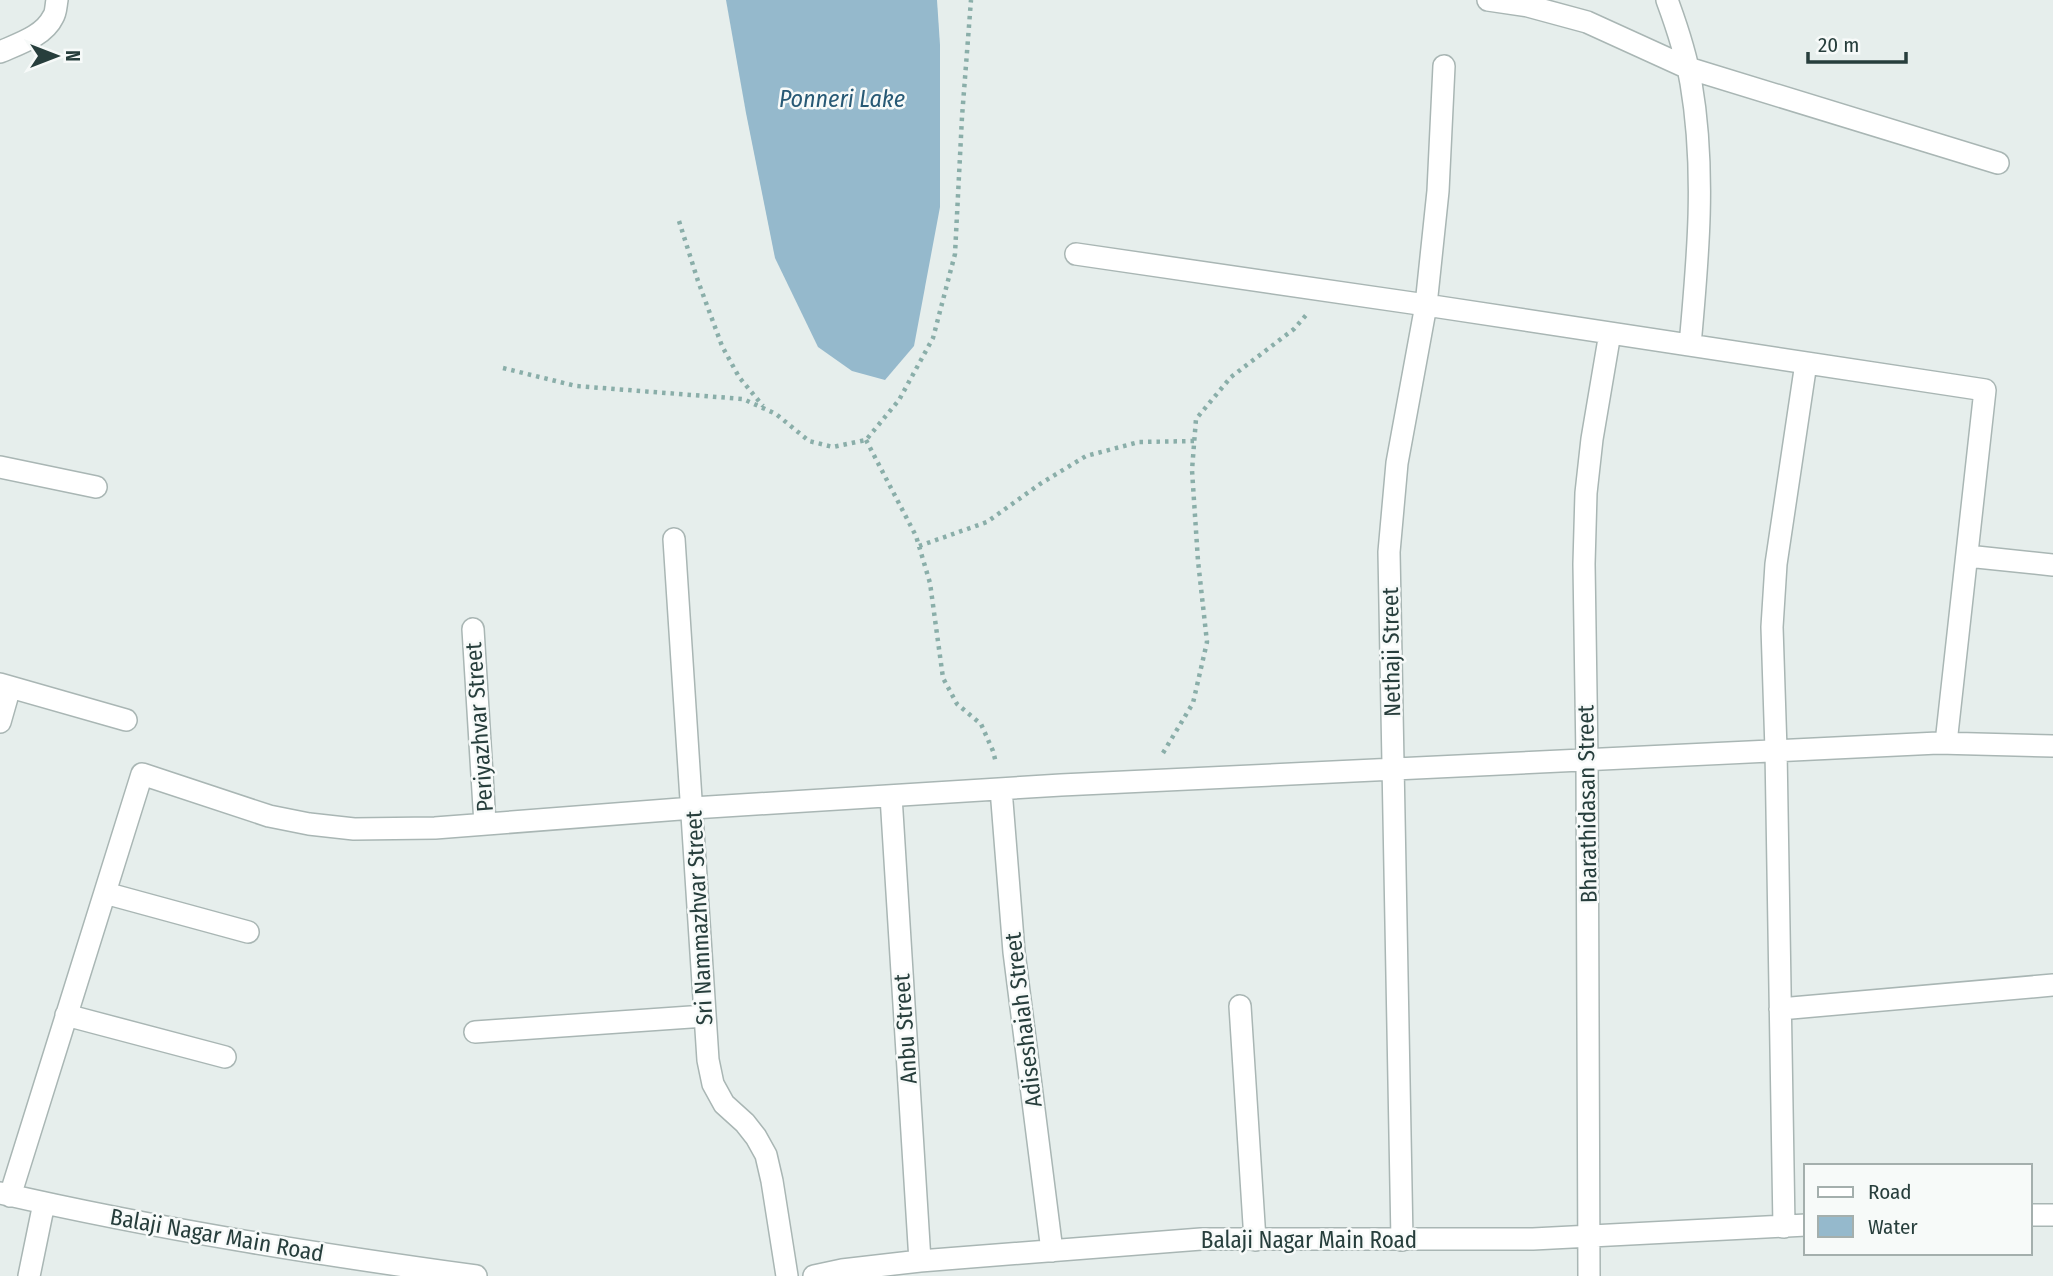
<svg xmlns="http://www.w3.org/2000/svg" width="2053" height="1276" font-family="'Fira Sans Condensed',sans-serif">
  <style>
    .water { fill: #95b9cc }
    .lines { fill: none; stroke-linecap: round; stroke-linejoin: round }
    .minor-casing { stroke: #a9b6b4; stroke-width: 24 }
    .path { stroke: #8aaea9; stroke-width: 4.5; stroke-dasharray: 3.5 5; stroke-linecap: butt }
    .minor { stroke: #fff; stroke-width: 21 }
    .labels { text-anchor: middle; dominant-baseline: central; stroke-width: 5; stroke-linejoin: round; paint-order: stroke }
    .street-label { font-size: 23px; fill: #273e3c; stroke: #f7faf9 }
    .water-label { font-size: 24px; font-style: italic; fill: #275975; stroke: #f7faf9 }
  </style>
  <rect width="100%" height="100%" fill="#e6eeec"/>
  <!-- water -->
  <path class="water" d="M726,0H937L940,45V207L914,346L885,380L852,371L818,347L775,258L746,113Z"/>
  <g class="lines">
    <defs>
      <path id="minor" d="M1488,0L1528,6L1587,22L1688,68L1998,163
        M1667,0C1677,27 1686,54 1691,83C1706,170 1698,258 1690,345
        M0,52C18,44 44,36 53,17C56,13 56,5 57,0
        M1076,254L1426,305L1985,390L1946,743
        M0,467L96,487
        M674,539L708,1060L713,1084L724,1104L745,1123L756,1137L766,1155L772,1181L787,1276
        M1967,556L2053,565
        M473,629L485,824
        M0,684L126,720
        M0,722L10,687
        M1001,789L1014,952L1052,1251
        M891,796L920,1261
        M105,893L248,932
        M1240,1006L1255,1240
        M1780,1009L2053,985
        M66,1015L225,1057
        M475,1032L705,1016
        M0,1193C157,1229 316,1254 476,1276
        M10,1196L142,774L269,816L309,824L354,829L435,828L693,808L1061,785L1938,743L2053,746
        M2030,1215H2053
        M1784,1227L1776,750L1772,627L1776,564L1806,363
        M1402,1240L1389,552L1397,463L1426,305L1438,191L1444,66
        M29,1276L44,1203
        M814,1276L842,1270L920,1261L1201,1239H1533L1806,1225
        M1589,1276L1587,759L1584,564L1586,493L1592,439L1610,333"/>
    </defs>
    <!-- minor casing -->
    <use href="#minor" class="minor-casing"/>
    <!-- path -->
    <path class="path" d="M679,221L698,281L722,346L739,377L763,406
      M503,368L576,386L743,399L776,414L809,441L833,447L866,440L899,400L933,338L955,254L962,117L971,0
      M866,440L916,536L930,583L943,678L957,704L981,724L993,751L996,763
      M919,546L987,522L1040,484L1086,456L1139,442L1195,441
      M1163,753L1193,703L1207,642L1198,561L1192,470L1196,419L1231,377L1294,329L1307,314"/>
    <!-- minor -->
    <use href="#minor" class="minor"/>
  </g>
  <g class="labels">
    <!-- street labels -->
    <g class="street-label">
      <text transform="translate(1391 652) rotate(-91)">Nethaji Street</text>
      <text transform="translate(479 727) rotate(-94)">Periyazhvar Street</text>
      <text transform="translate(1587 804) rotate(-91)">Bharathidasan Street</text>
      <text transform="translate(699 918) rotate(-93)">Sri Nammazhvar Street</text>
      <text transform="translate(1023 1020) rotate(-97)">Adiseshaiah Street</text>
      <text transform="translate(905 1029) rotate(-94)">Anbu Street</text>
      <text transform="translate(217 1235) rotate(10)">Balaji Nagar Main Road</text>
      <text x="1309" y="1240">Balaji Nagar Main Road</text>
    </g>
    <!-- water labels -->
    <g class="water-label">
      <text x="842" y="99">Ponneri Lake</text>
    </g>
  </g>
  <!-- legend -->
  <rect x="1804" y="1164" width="228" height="91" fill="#f7faf9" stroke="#a4afad" stroke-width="2"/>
  <rect x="1818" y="1187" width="35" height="10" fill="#ffffff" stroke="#a4afad" stroke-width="2"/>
  <text x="1868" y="1199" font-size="21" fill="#273e3c">Road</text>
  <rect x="1818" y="1216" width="35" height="21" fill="#95b9cc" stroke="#a4afad" stroke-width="2"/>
  <text x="1868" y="1234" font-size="21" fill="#273e3c">Water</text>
  <!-- north arrow -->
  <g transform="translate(56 56) rotate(90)" stroke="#f7faf9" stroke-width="5" paint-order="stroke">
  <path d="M0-5L12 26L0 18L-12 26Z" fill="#273e3c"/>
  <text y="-10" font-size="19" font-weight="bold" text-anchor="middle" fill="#273e3c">N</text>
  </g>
  <!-- scale -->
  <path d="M1808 52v10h98v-10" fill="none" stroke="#273e3c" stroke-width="3.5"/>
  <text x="1818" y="52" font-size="21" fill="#273e3c" stroke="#f7faf9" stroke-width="5" paint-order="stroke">20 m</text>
</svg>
